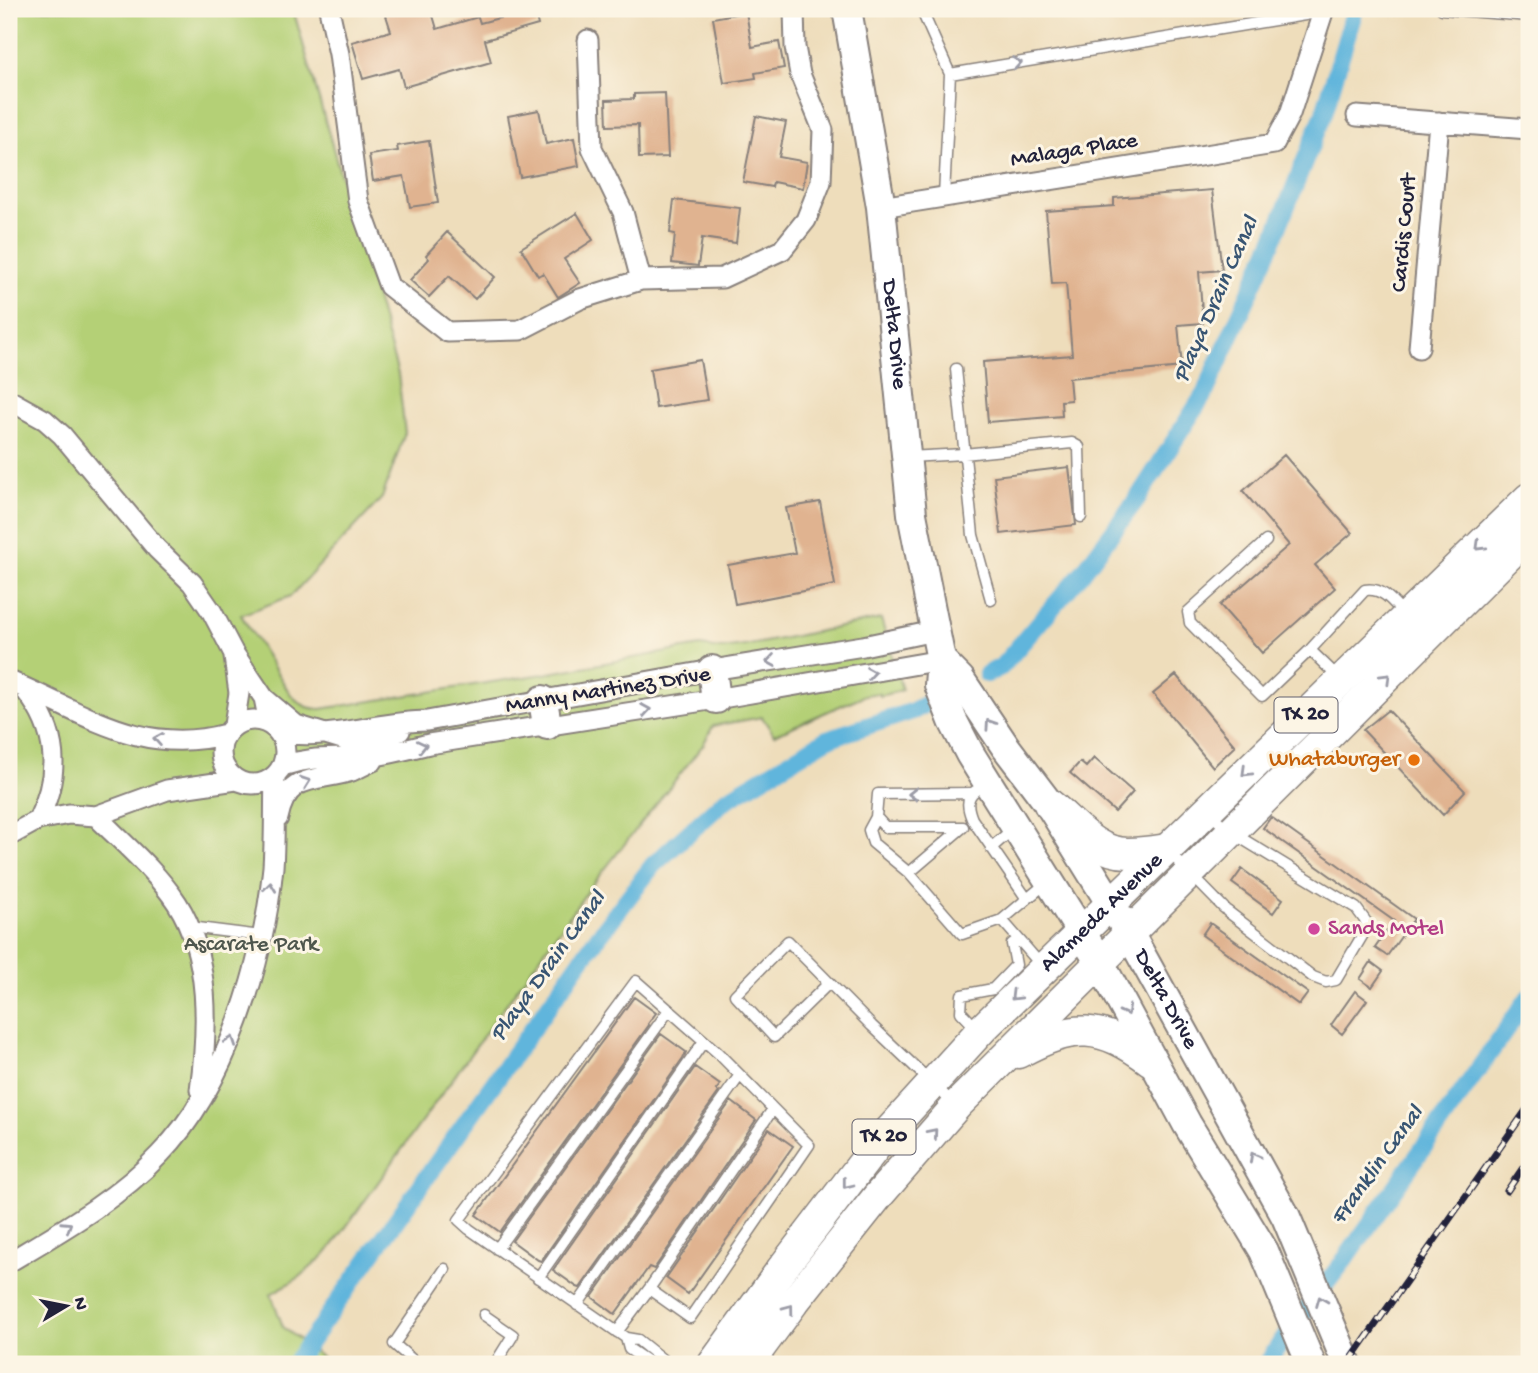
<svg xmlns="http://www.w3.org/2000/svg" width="1538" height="1373" font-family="'Gochi Hand',sans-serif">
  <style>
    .green { fill: #b4d076; stroke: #6b7958; stroke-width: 2 }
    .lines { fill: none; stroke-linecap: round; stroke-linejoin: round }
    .canal { stroke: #60b5dc; stroke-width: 18 }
    .building { fill: #e0b390 }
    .lane-casing { stroke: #88807b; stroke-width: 13 }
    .street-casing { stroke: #88807b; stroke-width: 23 }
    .secondary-casing { stroke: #88807b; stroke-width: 32 }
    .primary-casing { stroke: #88807b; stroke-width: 33 }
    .lane { stroke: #fff; stroke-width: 10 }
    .street { stroke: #fff; stroke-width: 19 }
    .secondary { stroke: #fff; stroke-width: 28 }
    .primary { stroke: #fff; stroke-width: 30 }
    .rail-casing { stroke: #22223b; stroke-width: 7 }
    .rail { stroke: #fcf5e5; stroke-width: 4.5; stroke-dasharray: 13; stroke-linecap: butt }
    .oneway { stroke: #9c9ca7 }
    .food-dot { fill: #e8710a; stroke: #fcf5e5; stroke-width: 2.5 }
    .hotel-dot { fill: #d1479c; stroke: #fcf5e5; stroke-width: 2.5 }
    .labels { text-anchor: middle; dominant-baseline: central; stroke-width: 6; stroke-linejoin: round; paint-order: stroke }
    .shield { fill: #fcf5e5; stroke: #63616e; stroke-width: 2 }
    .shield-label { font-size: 21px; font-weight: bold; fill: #22223b }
    .street-label { font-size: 23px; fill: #22223b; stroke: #fcf5e5 }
    .food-label { font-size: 23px; fill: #c56008; stroke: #fcf5e5; text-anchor: end }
    .hotel-label { font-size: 23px; fill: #b23c85; stroke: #fcf5e5; text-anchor: start }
    .park-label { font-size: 23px; fill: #4e564d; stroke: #fcf5e5 }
    .water-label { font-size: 24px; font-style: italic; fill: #385573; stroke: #fcf5e5 }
  </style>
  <rect width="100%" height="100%" fill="#fcf5e5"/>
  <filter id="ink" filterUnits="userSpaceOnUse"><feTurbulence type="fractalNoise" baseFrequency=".0143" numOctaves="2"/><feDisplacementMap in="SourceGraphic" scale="14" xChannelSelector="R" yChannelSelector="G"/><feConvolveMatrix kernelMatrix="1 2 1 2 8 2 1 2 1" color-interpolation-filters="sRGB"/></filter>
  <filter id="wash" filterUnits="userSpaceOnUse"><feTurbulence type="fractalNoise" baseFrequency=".00686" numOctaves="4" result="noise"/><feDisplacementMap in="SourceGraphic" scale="28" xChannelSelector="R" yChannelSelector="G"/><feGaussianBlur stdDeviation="1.57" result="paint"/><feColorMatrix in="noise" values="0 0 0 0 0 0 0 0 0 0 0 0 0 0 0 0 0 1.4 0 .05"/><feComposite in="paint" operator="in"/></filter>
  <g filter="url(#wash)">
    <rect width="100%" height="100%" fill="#edb"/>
    <!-- green -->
    <path class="green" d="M9,9H293L398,374L405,433L382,498L291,596L241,615L291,695C301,705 308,709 321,709L544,674L700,646L721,649L745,646L881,619L902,690L880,696L879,693L865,695L774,735L762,717L713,726L703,745L589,889L328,1252L300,1277L271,1294L283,1327L330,1364H9Z"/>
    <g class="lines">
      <!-- canal -->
      <path class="canal" d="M987,674L1001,667L1082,573L1137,499L1205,393L1272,243L1324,113L1355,9
        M296,1361L589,949L653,865L724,801L827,739L913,711L928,703
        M1267,1364L1281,1342L1346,1258L1529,997"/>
    </g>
    <g id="blocks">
      <!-- building -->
      <path class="building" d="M384,9H431L437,29L478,17L480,23L534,9L538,25L485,40L491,62L404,87L399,69L363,79L352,42L391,31Z
        M746,12L752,47L779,42L784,68L755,73L756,78L724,83L713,18Z
        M665,93L668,157L639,158L638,125L607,126L606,100L634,99V94Z
        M539,110L546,144L574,138L579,166L520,177L508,116Z
        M756,116L786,122L779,157L807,162L803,188L773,182L772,187L743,182Z
        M429,141L438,203L410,207L404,176L373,181L369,155L398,151L397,146Z
        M1212,190L1222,270L1199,272L1203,323L1178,325L1182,367L1069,378L1071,400L1061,401L1062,416L988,422L983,362L1072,355L1066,283L1052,284L1046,211L1114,206V198Z
        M674,200L740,208L736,243L702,238L698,266L672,263L675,234L670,233Z
        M577,213L593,240L564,259L580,283L558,297L543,273L538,276L521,248Z
        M447,232L495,277L475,299L449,276L429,297L410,280L429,259L426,255Z
        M700,360L707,400L656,408L650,369Z
        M1284,455L1352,533L1315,565L1335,588L1262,653L1220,605L1289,545L1243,491Z
        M1069,467L1076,525L1001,534L994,476Z
        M820,502L835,585L735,604L728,565L795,553L786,508Z
        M1176,675L1235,746L1213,767L1153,694Z
        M1388,710L1465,791L1443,815L1363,730Z
        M1094,758L1133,792L1115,812L1070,773L1080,762L1086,767Z
        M1271,817L1414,919L1387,956L1375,948L1394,921L1263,828Z
        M1242,869L1283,899L1273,913L1232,883Z
        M1210,923L1308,993L1299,1005L1202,935Z
        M1371,962L1383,971L1372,987L1360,979Z
        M1355,991L1367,1000L1342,1034L1331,1025Z
        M634,997L656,1013L648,1024L649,1025L500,1232L476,1215Z
        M661,1034L686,1052L683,1058L541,1261L538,1260L512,1241Z
        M695,1067L720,1085L716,1090L719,1092L580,1288L577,1287L553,1270Z
        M731,1101L756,1120L654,1269L649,1267L615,1314L592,1297Z
        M769,1129L793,1146L688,1294L666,1278Z"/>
    </g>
  </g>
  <g filter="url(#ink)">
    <use href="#blocks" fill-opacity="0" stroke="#88807b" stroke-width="2"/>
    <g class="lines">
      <defs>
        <path id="lane" d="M921,9L950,74L944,196
          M1442,9L1529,16
          M950,74L1323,12
          M956,369L973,535L991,600
          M908,457L964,454L1072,443L1079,447L1081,517
          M1266,541L1188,612L1190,623L1262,696L1310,650
          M1339,678L1310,650L1365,590C1383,587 1393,602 1404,614
          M975,791C965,798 968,809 972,819L1027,899L1049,881
          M971,793L878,794L876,817L869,830L873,843L909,873L962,934L1002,920L1041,965
          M1209,813L1231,832L1356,908L1367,923L1365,931L1336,980L1326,982L1313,977L1227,911
          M876,817L885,827H963
          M991,848L1015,827
          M1169,852L1224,908
          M909,873L963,827
          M1002,920L1027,899
          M190,927L261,936
          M829,983L774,1037L735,995L788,941L872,1026L954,1104
          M978,1030L961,1012L962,995L993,989L1016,965L1012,944L1018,940
          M497,1249L669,1010
          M538,1278L704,1041
          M649,1289L773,1109
          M577,1305L740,1075
          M484,1315L513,1335L495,1364
          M617,1332L649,1289L690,1318L809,1145L718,1053L636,981L459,1220L469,1229L626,1338L638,1340L668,1364
          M626,1338L629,1349L651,1364
          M417,1364L394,1344L445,1269"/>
        <path id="street" d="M329,9L339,54L358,201L389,286L447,332L520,330L580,299L641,280L722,278L782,250L806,220L821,182L823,130L800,74L795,47L794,9
          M588,40L592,148L623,212L641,280
          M1357,116L1529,129
          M881,207L1274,144L1290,114L1324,9
          M1419,348L1439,122
          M9,400L45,420L62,435L157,549L192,583L212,612L233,652L264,698L269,723
          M234,657L239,693L234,725
          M9,681C84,712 140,757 226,734
          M26,691C58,732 61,773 38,820
          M264,698L296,725L345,740L372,741L400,731
          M221 752a32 32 0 1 1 64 0a32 32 0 1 1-64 0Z
          M279,732C327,742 378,721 427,721L712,670L863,646L934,631
          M282,766C309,757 326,759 353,758C379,757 404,750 429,744L716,699L941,660
          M96,816C124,844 155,870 177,903C211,956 208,1030 200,1090
          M278,818C287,772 317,782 352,771C359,768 366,764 373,761
          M9,836L38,820L69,814L96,816L167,790L236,780
          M9,1262C61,1231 118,1199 160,1154C227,1086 264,961 273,867C275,837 274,806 275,776"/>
        <g id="secondary">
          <path id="s1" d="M847,9L881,207L912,514L941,660L939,685L953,721L970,754L1099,961L1187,1124L1264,1251L1311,1364"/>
          <path id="s2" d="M941,660L960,679L1005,746L1049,804L1129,933L1286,1217L1347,1364"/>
          <path d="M712,670L716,699"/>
          <path d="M543,700L547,725"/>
        </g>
        <g id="primary">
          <path d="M1049,804C1074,823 1094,853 1128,853C1140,853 1154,851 1167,849"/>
          <path d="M1018,1053C1074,1023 1100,1023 1151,1061"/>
          <path id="s3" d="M713,1364L781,1270L880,1141L984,1027L1529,498"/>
          <path d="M748,1364L793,1303L878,1196L959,1103L1529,535"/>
        </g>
      </defs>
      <!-- lane casing -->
      <use href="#lane" class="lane-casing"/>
      <!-- street casing -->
      <use href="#street" class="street-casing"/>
      <!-- secondary casing -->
      <use href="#secondary" class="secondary-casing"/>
      <!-- primary casing -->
      <use href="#primary" class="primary-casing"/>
      <!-- lane -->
      <use href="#lane" class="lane"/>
      <!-- street -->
      <use href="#street" class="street"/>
      <!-- secondary -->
      <use href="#secondary" class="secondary"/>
      <!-- primary -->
      <use href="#primary" class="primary"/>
      <defs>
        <path id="rail" d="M1507,1191L1529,1159
          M1348,1364L1529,1106"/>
      </defs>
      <!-- rail casing -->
      <use href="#rail" class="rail-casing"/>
      <!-- rail -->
      <use href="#rail" class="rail"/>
    </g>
    <!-- one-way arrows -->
    <defs><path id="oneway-chevron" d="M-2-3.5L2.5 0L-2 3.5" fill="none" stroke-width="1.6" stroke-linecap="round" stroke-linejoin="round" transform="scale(1.75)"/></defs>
    <g class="oneway">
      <use href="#oneway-chevron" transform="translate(1017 63) rotate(-9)"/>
      <use href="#oneway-chevron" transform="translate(1480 546) rotate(136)"/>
      <use href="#oneway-chevron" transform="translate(771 661) rotate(171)"/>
      <use href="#oneway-chevron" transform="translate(871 673) rotate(-9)"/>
      <use href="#oneway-chevron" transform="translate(1386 678) rotate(-45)"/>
      <use href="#oneway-chevron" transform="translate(646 710) rotate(-9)"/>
      <use href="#oneway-chevron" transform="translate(990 724) rotate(-124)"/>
      <use href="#oneway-chevron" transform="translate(158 739) rotate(-170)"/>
      <use href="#oneway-chevron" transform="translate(422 746) rotate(-13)"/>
      <use href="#oneway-chevron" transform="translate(1246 772) rotate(136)"/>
      <use href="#oneway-chevron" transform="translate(306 782) rotate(-20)"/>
      <use href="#oneway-chevron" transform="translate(913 794) rotate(179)"/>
      <use href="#oneway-chevron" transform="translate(270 887) rotate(-83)"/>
      <use href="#oneway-chevron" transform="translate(1015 996) rotate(135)"/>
      <use href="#oneway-chevron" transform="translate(1126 1011) rotate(61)"/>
      <use href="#oneway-chevron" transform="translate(231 1041) rotate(-71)"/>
      <use href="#oneway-chevron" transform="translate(933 1133) rotate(-49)"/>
      <use href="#oneway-chevron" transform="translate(1254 1157) rotate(-119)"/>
      <use href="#oneway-chevron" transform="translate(847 1184) rotate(128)"/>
      <use href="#oneway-chevron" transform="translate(67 1226) rotate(-33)"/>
      <use href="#oneway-chevron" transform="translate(1321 1301) rotate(-112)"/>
      <use href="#oneway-chevron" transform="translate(789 1309) rotate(-53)"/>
    </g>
  </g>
  <!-- markers -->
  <circle class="food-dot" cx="1414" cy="760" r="7"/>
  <circle class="hotel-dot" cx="1314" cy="929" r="7"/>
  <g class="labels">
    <!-- shield labels -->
    <g class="shield">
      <rect x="1274.5" y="697.5" width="63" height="35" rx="5"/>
      <rect x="852.5" y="1119.5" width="63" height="35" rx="5"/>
    </g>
    <g class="shield-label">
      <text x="1306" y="715">TX 20</text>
      <text x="884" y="1137">TX 20</text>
    </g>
    <!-- street labels -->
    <g class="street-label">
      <text transform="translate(1074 151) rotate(-9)">Malaga Place</text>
      <text transform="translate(1405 233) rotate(-85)">Cardis Court</text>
      <text stroke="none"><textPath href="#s1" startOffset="329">Delta Drive</textPath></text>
      <text transform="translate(608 691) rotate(-9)">Manny Martinez Drive</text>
      <text stroke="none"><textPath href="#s3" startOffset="597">Alameda Avenue</textPath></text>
      <text stroke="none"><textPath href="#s2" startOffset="408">Delta Drive</textPath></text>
    </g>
    <!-- food labels -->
    <g class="food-label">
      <text x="1400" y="760">Whataburger</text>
    </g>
    <!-- hotel labels -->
    <g class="hotel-label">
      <text x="1328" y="929">Sands Motel</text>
    </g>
    <!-- park labels -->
    <g class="park-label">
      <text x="251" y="945">Ascarate Park</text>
    </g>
    <!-- water labels -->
    <g class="water-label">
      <text transform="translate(1217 300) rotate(-66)">Playa Drain Canal</text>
      <text transform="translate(549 967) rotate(-54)">Playa Drain Canal</text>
      <text transform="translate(1378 1166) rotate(-54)">Franklin Canal</text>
    </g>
  </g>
  <!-- margin -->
  <rect width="1538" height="1373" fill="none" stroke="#fcf5e5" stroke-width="35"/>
  <!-- north arrow -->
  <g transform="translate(66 1306) rotate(80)" stroke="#fcf5e5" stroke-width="5" paint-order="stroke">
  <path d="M0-5L12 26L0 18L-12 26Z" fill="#22223b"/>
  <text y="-10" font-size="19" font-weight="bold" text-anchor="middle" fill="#22223b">N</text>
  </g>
</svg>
